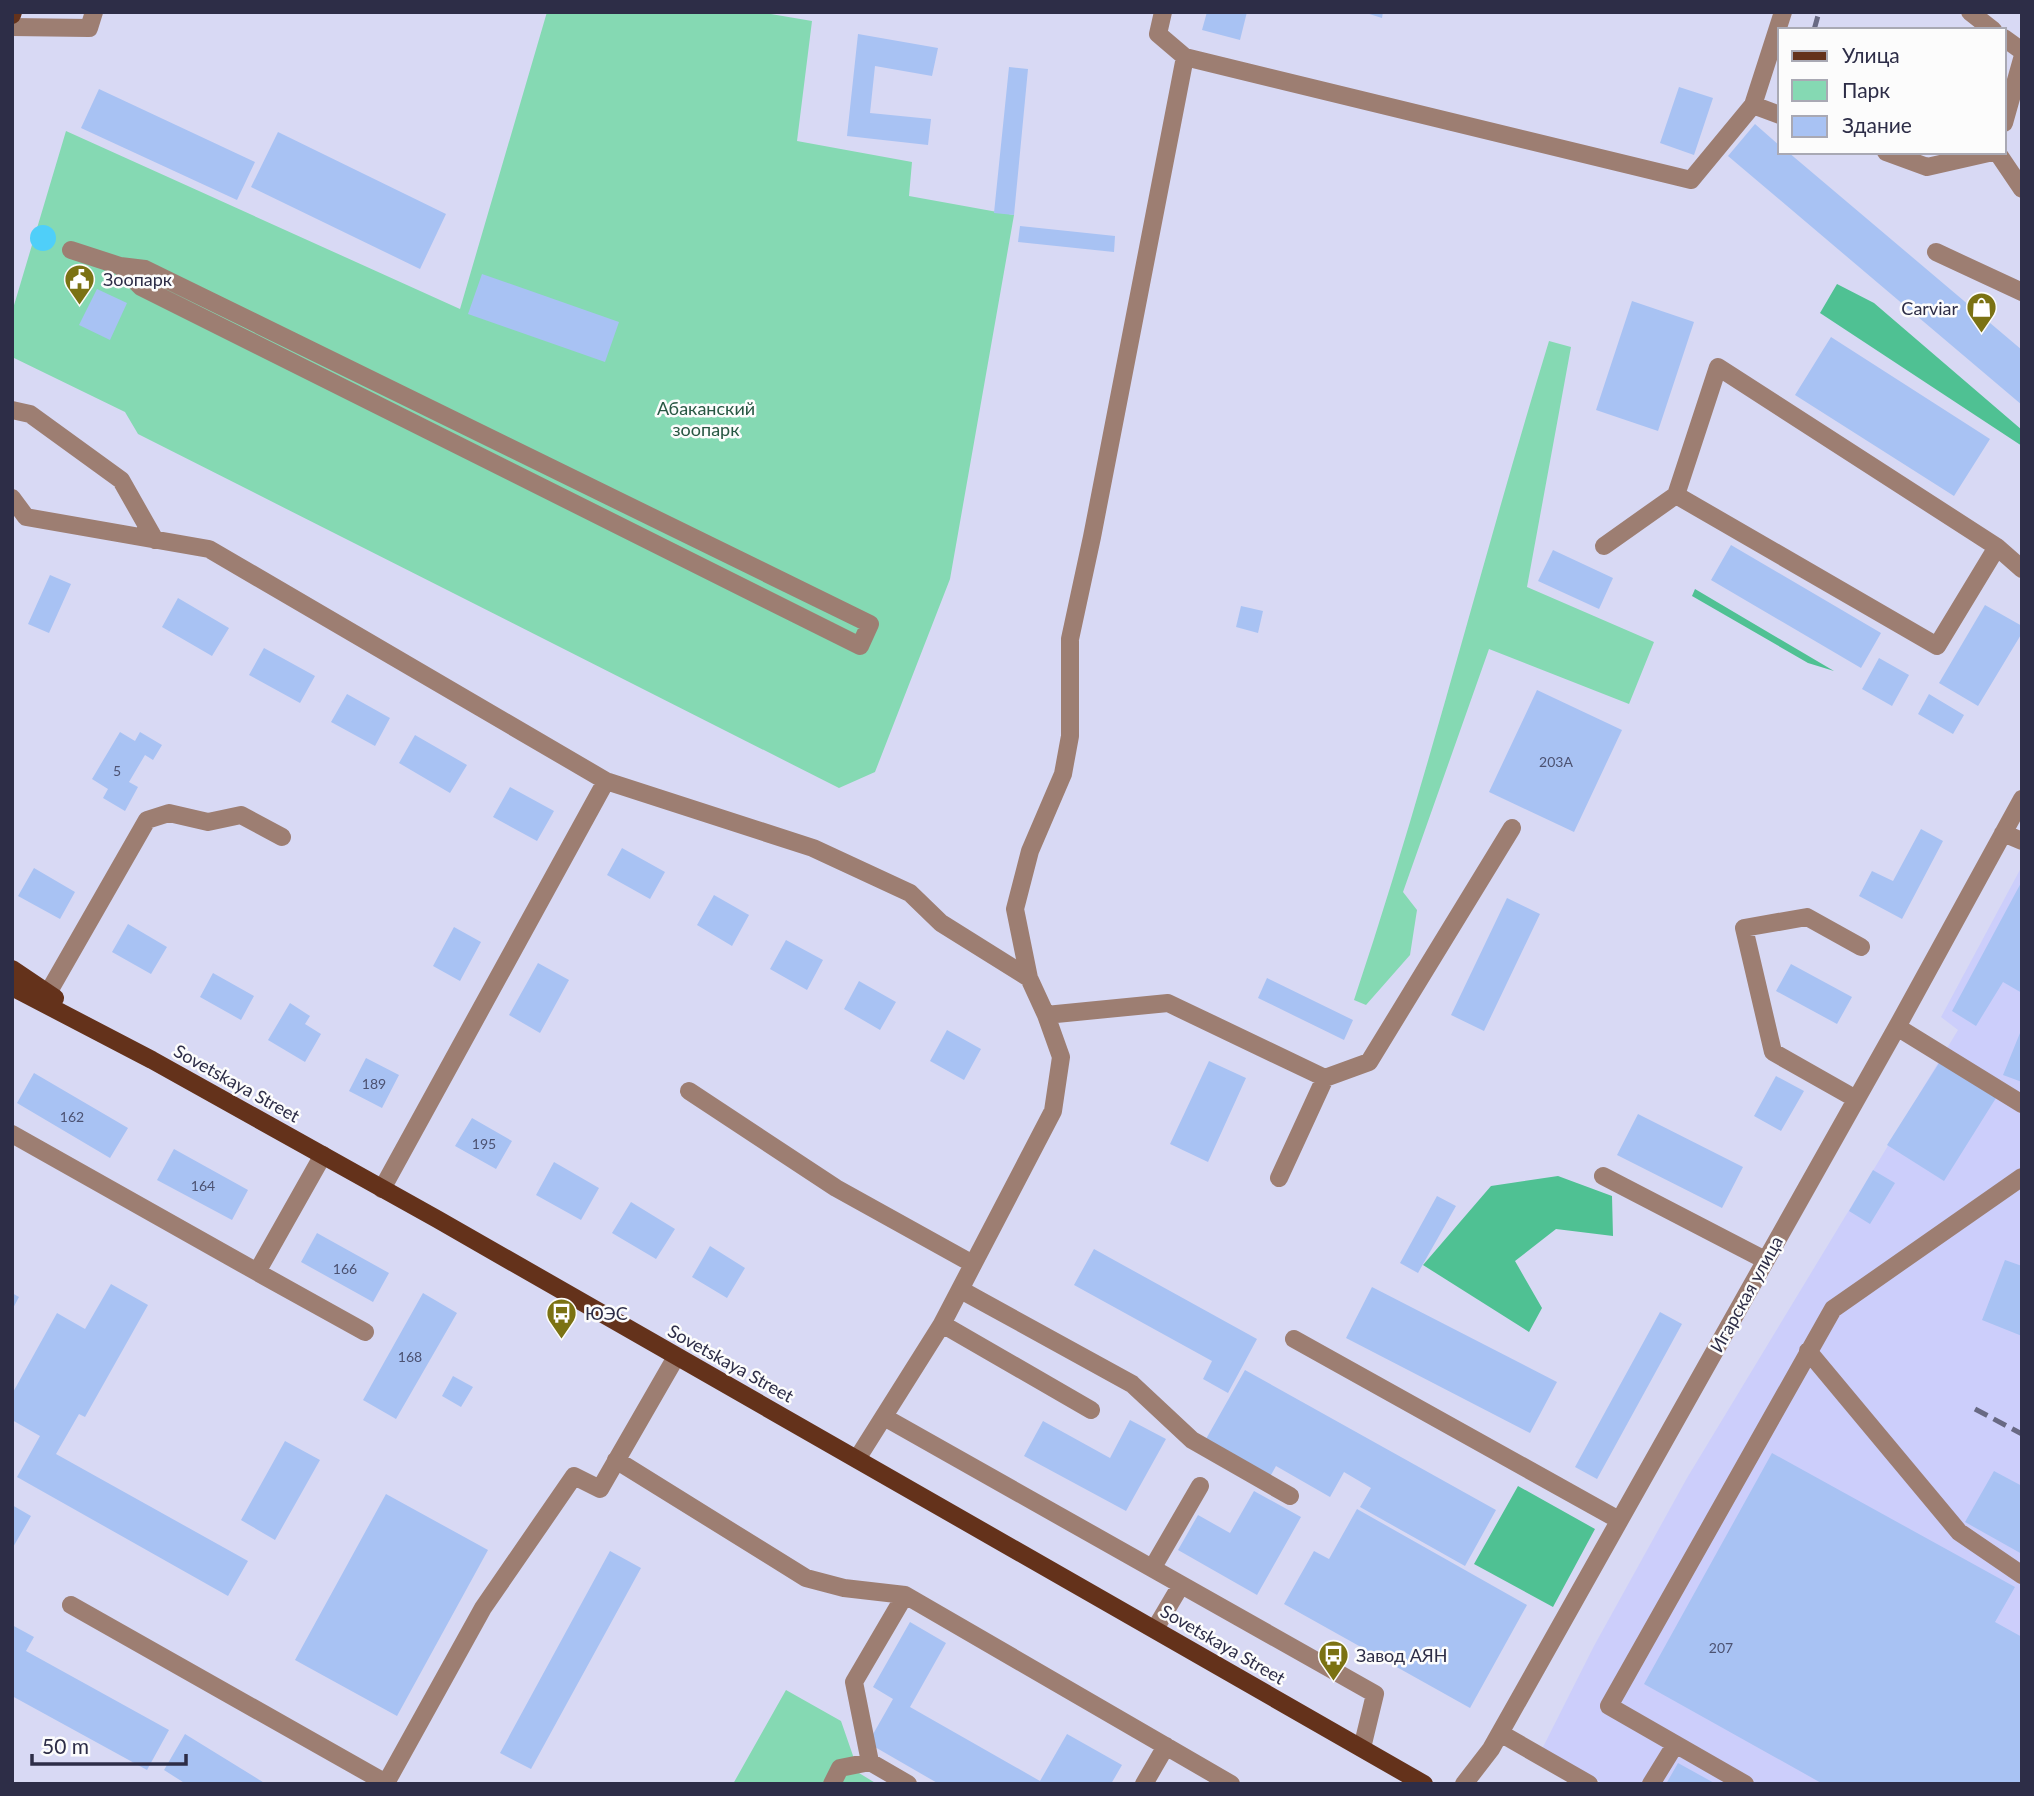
<svg xmlns="http://www.w3.org/2000/svg" width="2034" height="1796" font-family="Lato,sans-serif">
  <style>
    .built { fill: #cccefb }
    .green { fill: #85d9b3 }
    .forest { fill: #4fc193 }
    .water { fill: #4fcff9 }
    .building { fill: #a8c2f3 }
    .lines { fill: none; stroke-linecap: round; stroke-linejoin: round }
    .minor { stroke: #9d7e72; stroke-width: 18 }
    .major { stroke: #64321b; stroke-width: 18 }
    .rail { stroke: #686983; stroke-width: 5; stroke-dasharray: 14 7; stroke-linecap: butt }
    .labels { text-anchor: middle; dominant-baseline: central; stroke-width: 5; stroke-linejoin: round; paint-order: stroke }
    .number-label { font-size: 14px; fill: #4c5272 }
    .poi-label { font-size: 18px; fill: #2d2d47; stroke: #fcfcfc; text-anchor: start }
    .park-label { font-size: 18px; fill: #285743; stroke: #fcfcfc }
    .street-label { font-size: 18px; fill: #2d2d47; stroke: #fcfcfc }
  </style>
  <rect width="100%" height="100%" fill="#d8d9f4"/>
  <!-- built -->
  <path class="built" d="M2022,866V1784H1604L1542,1749L1594,1646L1687,1478L1958,1030L1941,1017Z"/>
  <!-- green -->
  <path class="green" d="M547,12H759L812,21L797,141L912,162L909,196L1014,215L950,579L875,772L839,788L138,434L125,412L12,357V312L66,131L460,309Z
    M1549,341L1571,347L1527,587L1654,642L1629,704L1489,649L1403,892L1417,910L1410,955L1366,1005L1354,1000C1427,782 1482,560 1549,341Z
    M786,1690L841,1721L859,1773L877,1784H733Z"/>
  <!-- forest -->
  <path class="forest" d="M1837,284L1874,303L2022,430V446L1820,313Z
    M1695,589L1834,671L1808,663L1692,596Z
    M1558,1176L1612,1196L1613,1236L1556,1229L1515,1261L1542,1308L1529,1332L1423,1265L1491,1186Z
    M1518,1486L1595,1529L1553,1607L1474,1564Z"/>
  <!-- water -->
  <path class="water" d="M30 238a13 13 0 1 1 26 0a13 13 0 1 1-26 0Z"/>
  <!-- building -->
  <path class="building" d="M1207,12H1247L1240,40L1202,30Z
    M1363,12H1383L1382,18Z
    M858,34L938,48L932,76L875,66L870,113L931,119L928,145L847,136Z
    M1009,67L1028,69L1014,215L994,213Z
    M1679,87L1713,98L1694,155L1660,143Z
    M99,89L255,162L237,200L81,128Z
    M1755,124L1780,146V152H1788L2022,350V405L1728,156Z
    M278,132L446,214L420,269L251,187Z
    M1020,226L1115,236L1114,252L1018,242Z
    M482,274L619,322L605,362L468,314Z
    M97,289L127,303L110,340L79,325Z
    M1632,301L1694,322L1658,431L1596,410Z
    M1831,337L1990,439L1954,496L1795,395Z
    M1731,545L1881,633L1861,668L1711,580Z
    M1553,550L1613,578L1599,609L1538,581Z
    M50,575L71,584L49,633L28,624Z
    M178,598L229,628L212,656L162,627Z
    M1985,605L2022,626V633L1978,706L1939,683Z
    M1241,606L1263,611L1258,633L1236,627Z
    M264,648L315,676L300,703L249,675Z
    M1879,658L1909,675L1892,706L1862,689Z
    M1537,690L1622,730L1574,832L1489,792Z
    M347,694L390,718L375,746L331,722Z
    M1929,694L1964,715L1953,734L1918,714Z
    M120,732L135,741L140,732L162,745L153,760L145,755L129,782L138,787L125,811L103,798L108,789L92,779Z
    M415,735L467,765L450,793L399,763Z
    M510,787L554,811L537,841L493,817Z
    M1921,829L1943,841L1902,919L1859,896L1872,871L1893,881Z
    M622,848L665,872L650,899L607,875Z
    M34,868L75,892L60,919L18,896Z
    M2022,881V993L2003,982L1976,1026L1952,1011Z
    M714,895L749,915L732,946L697,925Z
    M1507,898L1540,914L1484,1031L1451,1015Z
    M128,924L167,947L151,974L112,952Z
    M454,927L481,942L460,981L433,966Z
    M786,940L823,960L807,990L770,969Z
    M538,963L569,980L540,1033L509,1015Z
    M1791,964L1852,997L1837,1024L1776,991Z
    M213,973L254,996L241,1020L200,997Z
    M1267,978L1353,1020L1344,1040L1258,998Z
    M859,981L896,1002L880,1030L844,1009Z
    M290,1003L310,1016L305,1024L321,1034L305,1062L268,1040Z
    M2022,1028V1082L2003,1075Z
    M947,1030L981,1049L964,1080L930,1061Z
    M366,1058L399,1075L382,1108L349,1091Z
    M1209,1061L1246,1078L1208,1162L1170,1144Z
    M1939,1063L1996,1098L1944,1181L1887,1145Z
    M34,1073L128,1128L110,1158L17,1103Z
    M1776,1076L1804,1091L1781,1131L1754,1116Z
    M1638,1114L1743,1167L1722,1208L1617,1155Z
    M472,1118L512,1141L496,1169L455,1146Z
    M174,1149L248,1190L232,1220L157,1180Z
    M554,1162L599,1188L581,1220L536,1195Z
    M1873,1170L1895,1183L1870,1224L1849,1211Z
    M1437,1196L1456,1206L1418,1273L1400,1263Z
    M631,1202L675,1229L656,1259L612,1233Z
    M317,1233L389,1273L373,1302L301,1262Z
    M710,1246L745,1268L727,1298L692,1277Z
    M1094,1249L1257,1339L1228,1393L1203,1379L1212,1361L1074,1285Z
    M2005,1260L2022,1266V1336L1982,1320Z
    M111,1284L148,1305L85,1417L79,1414L56,1454L248,1561L228,1596L17,1477L40,1436L12,1420V1394L57,1313L85,1329Z
    M1372,1287L1557,1382L1530,1433L1346,1338Z
    M12,1293L19,1297L12,1310Z
    M423,1293L457,1313L396,1419L363,1400Z
    M1660,1312L1682,1324L1597,1479L1575,1467Z
    M1245,1370L1496,1510L1465,1566L1360,1507L1371,1488L1344,1472L1330,1497L1276,1466L1271,1475L1206,1439Z
    M453,1376L473,1387L461,1407L442,1396Z
    M1130,1420L1166,1439L1126,1511L1024,1456L1043,1421L1110,1458Z
    M285,1441L320,1460L275,1540L241,1520Z
    M1772,1453L2015,1587L1995,1622L2022,1637V1784H1823L1644,1684Z
    M1994,1471L2022,1486V1554L1965,1522Z
    M1254,1491L1301,1517L1257,1595L1178,1550L1198,1515L1230,1533Z
    M386,1494L488,1550L397,1716L295,1660Z
    M12,1505L31,1516L12,1549Z
    M1357,1509L1527,1605L1470,1708L1284,1604L1314,1551L1329,1559Z
    M610,1551L641,1568L531,1769L500,1753Z
    M910,1622L946,1643L910,1707L1040,1781L1067,1734L1122,1765L1111,1784H939L868,1743L893,1699L873,1687Z
    M12,1625L34,1637L26,1651L169,1730L147,1770L12,1696Z
    M185,1734L266,1784H186L164,1770Z
    M1678,1763L1716,1784H1666Z"/>
  <g class="lines">
    <!-- minor -->
    <path class="minor" d="M1970,12L1993,30
      M12,27L89,28L94,12
      M2004,38L2022,51
      M1185,57L1691,180L1753,105L1780,115
      M1753,105L1783,12
      M2004,123L2022,59
      M1886,152L1927,167L1993,152
      M1997,152L2022,189
      M71,250L120,266L141,287L860,646L870,624L145,269L120,266
      M1936,252L2022,292
      M12,410L30,414L121,480L155,540
      M12,498L26,517L209,549L606,781L813,848L910,893L941,923L1029,978L1046,1015L1061,1057L1053,1111L942,1324
      M1604,546L1676,495
      M1997,547L1937,646L1676,495L1718,367L1997,547L2022,569
      M2003,833L2022,841
      M1029,978L1015,909L1030,851L1063,774L1070,736V639L1092,537L1185,57L1158,34L1163,12
      M48,993L147,820L169,813L208,822L241,815L282,837
      M1046,1015L1168,1003L1325,1078L1279,1178
      M1897,1027L2022,1104
      M1325,1078L1369,1062L1512,828
      M689,1091L836,1188L973,1264
      M1856,1099L1773,1052L1744,928L1807,917L1861,947
      M12,1134L257,1272L323,1155
      M1603,1176L1765,1260
      M382,1189L606,781
      M257,1272L365,1332
      M961,1290L1132,1384L1192,1440L1290,1496
      M1294,1339L1619,1520
      M1808,1351L1959,1532L2022,1575
      M884,1417L1375,1694L1362,1748
      M857,1459L942,1324L1091,1410
      M616,1460L806,1578L844,1588L905,1595L1231,1784
      M1153,1567L1200,1486
      M905,1595L854,1682L870,1762L908,1784
      M71,1605L386,1783L483,1608L574,1476L600,1489L676,1357
      M1155,1629L1181,1585
      M1500,1733L1589,1784
      M832,1784L840,1768L870,1762
      M1144,1784L1166,1746
      M1464,1784L1491,1749L1897,1027L2022,799
      M1651,1784L1675,1745
      M1745,1784L1609,1706L1833,1309L2022,1177"/>
    <!-- major -->
    <path class="major" d="M12,15L13,12
      M12,969L55,998
      M12,987L152,1060L437,1219L1424,1784"/>
    <!-- rail -->
    <path class="rail" d="M1814,30L1819,12
      M1975,1409L2022,1434"/>
  </g>
  <!-- icons -->
  <defs>
    <symbol id="civic-pin" viewBox="-11 -11 22 30"><path d="M0 17L-7.5 6A9.5 9.5 0 1 1 7.5 6Z" fill="#7b7213" stroke="#fcfcfc"/><path d="M-.6-6.5H3V-4.5H.6V-3L4-1V1h2V6H-6V1h2V-1L-.6-3ZM-1.2 2.5V6h2.4V2.5Z" fill="#fff"/></symbol>
    <symbol id="shop-pin" viewBox="-11 -11 22 30"><path d="M0 17L-7.5 6A9.5 9.5 0 1 1 7.5 6Z" fill="#7b7213" stroke="#fcfcfc"/><path d="M-5-2.5h2.3a2.7 3.5 0 0 1 5.4 0H5L5.5 6h-11ZM-1.5-2.5h3a1.5 2.3 0 0 0-3 0Z" fill="#fff"/></symbol>
    <symbol id="bus-pin" viewBox="-11 -11 22 30"><path d="M0 17L-7.5 6A9.5 9.5 0 1 1 7.5 6Z" fill="#7b7213" stroke="#fcfcfc"/><path d="M-5-6H5V4H4V6H2V4H-2V6H-4V4H-5ZM-3.5-4V0h7V-4ZM-3.5 1.2v1.5H-2V1.2ZM2 1.2v1.5H3.5V1.2Z" fill="#fff"/></symbol>
  </defs>
  <g fill-rule="evenodd">
    <use href="#civic-pin" x="62" y="262" width="35" height="47"/>
    <use href="#shop-pin" x="1964" y="290" width="35" height="47"/>
    <use href="#bus-pin" x="544" y="1296" width="35" height="47"/>
    <use href="#bus-pin" x="1316" y="1638" width="35" height="47"/>
  </g>
  <g class="labels">
    <!-- number labels -->
    <g class="number-label">
      <text x="1556" y="761">203А</text>
      <text x="117" y="770">5</text>
      <text x="374" y="1083">189</text>
      <text x="72" y="1116">162</text>
      <text x="484" y="1143">195</text>
      <text x="203" y="1185">164</text>
      <text x="345" y="1268">166</text>
      <text x="410" y="1356">168</text>
      <text x="1721" y="1647">207</text>
    </g>
    <!-- poi labels -->
    <g class="poi-label">
      <text x="103" y="279">Зоопарк</text>
      <text x="1958" y="308" text-anchor="end">Carviar</text>
      <text x="585" y="1313">ЮЭС</text>
      <text x="1356" y="1655">Завод АЯН</text>
    </g>
    <!-- park labels -->
    <g class="park-label">
      <text x="706" y="408">Абаканский<tspan x="706" dy="21">зоопарк</tspan></text>
    </g>
    <!-- street labels -->
    <g class="street-label">
      <text transform="translate(237 1083) rotate(29)">Sovetskaya Street</text>
      <text transform="translate(1746 1294) rotate(-61)">Игарская улица</text>
      <text transform="translate(731 1363) rotate(29)">Sovetskaya Street</text>
      <text transform="translate(1223 1644) rotate(30)">Sovetskaya Street</text>
    </g>
  </g>
  <!-- border -->
  <rect width="2034" height="1796" fill="none" stroke="#2d2d47" stroke-width="28"/>
  <!-- legend -->
  <rect x="1778" y="28" width="228" height="126" fill="#fcfcfc" stroke="#a9a9b4" stroke-width="2"/>
  <rect x="1792" y="51" width="35" height="10" fill="#64321b" stroke="#a9a9b4" stroke-width="2"/>
  <text x="1842" y="63" font-size="21" fill="#2d2d47">Улица</text>
  <rect x="1792" y="80" width="35" height="21" fill="#85d9b3" stroke="#a9a9b4" stroke-width="2"/>
  <text x="1842" y="98" font-size="21" fill="#2d2d47">Парк</text>
  <rect x="1792" y="116" width="35" height="21" fill="#a8c2f3" stroke="#a9a9b4" stroke-width="2"/>
  <text x="1842" y="133" font-size="21" fill="#2d2d47">Здание</text>
  <!-- scale -->
  <path d="M32 1754v10h154v-10" fill="none" stroke="#2d2d47" stroke-width="3.5"/>
  <text x="42" y="1754" font-size="21" fill="#2d2d47" stroke="#fcfcfc" stroke-width="5" paint-order="stroke">50 m</text>
</svg>
